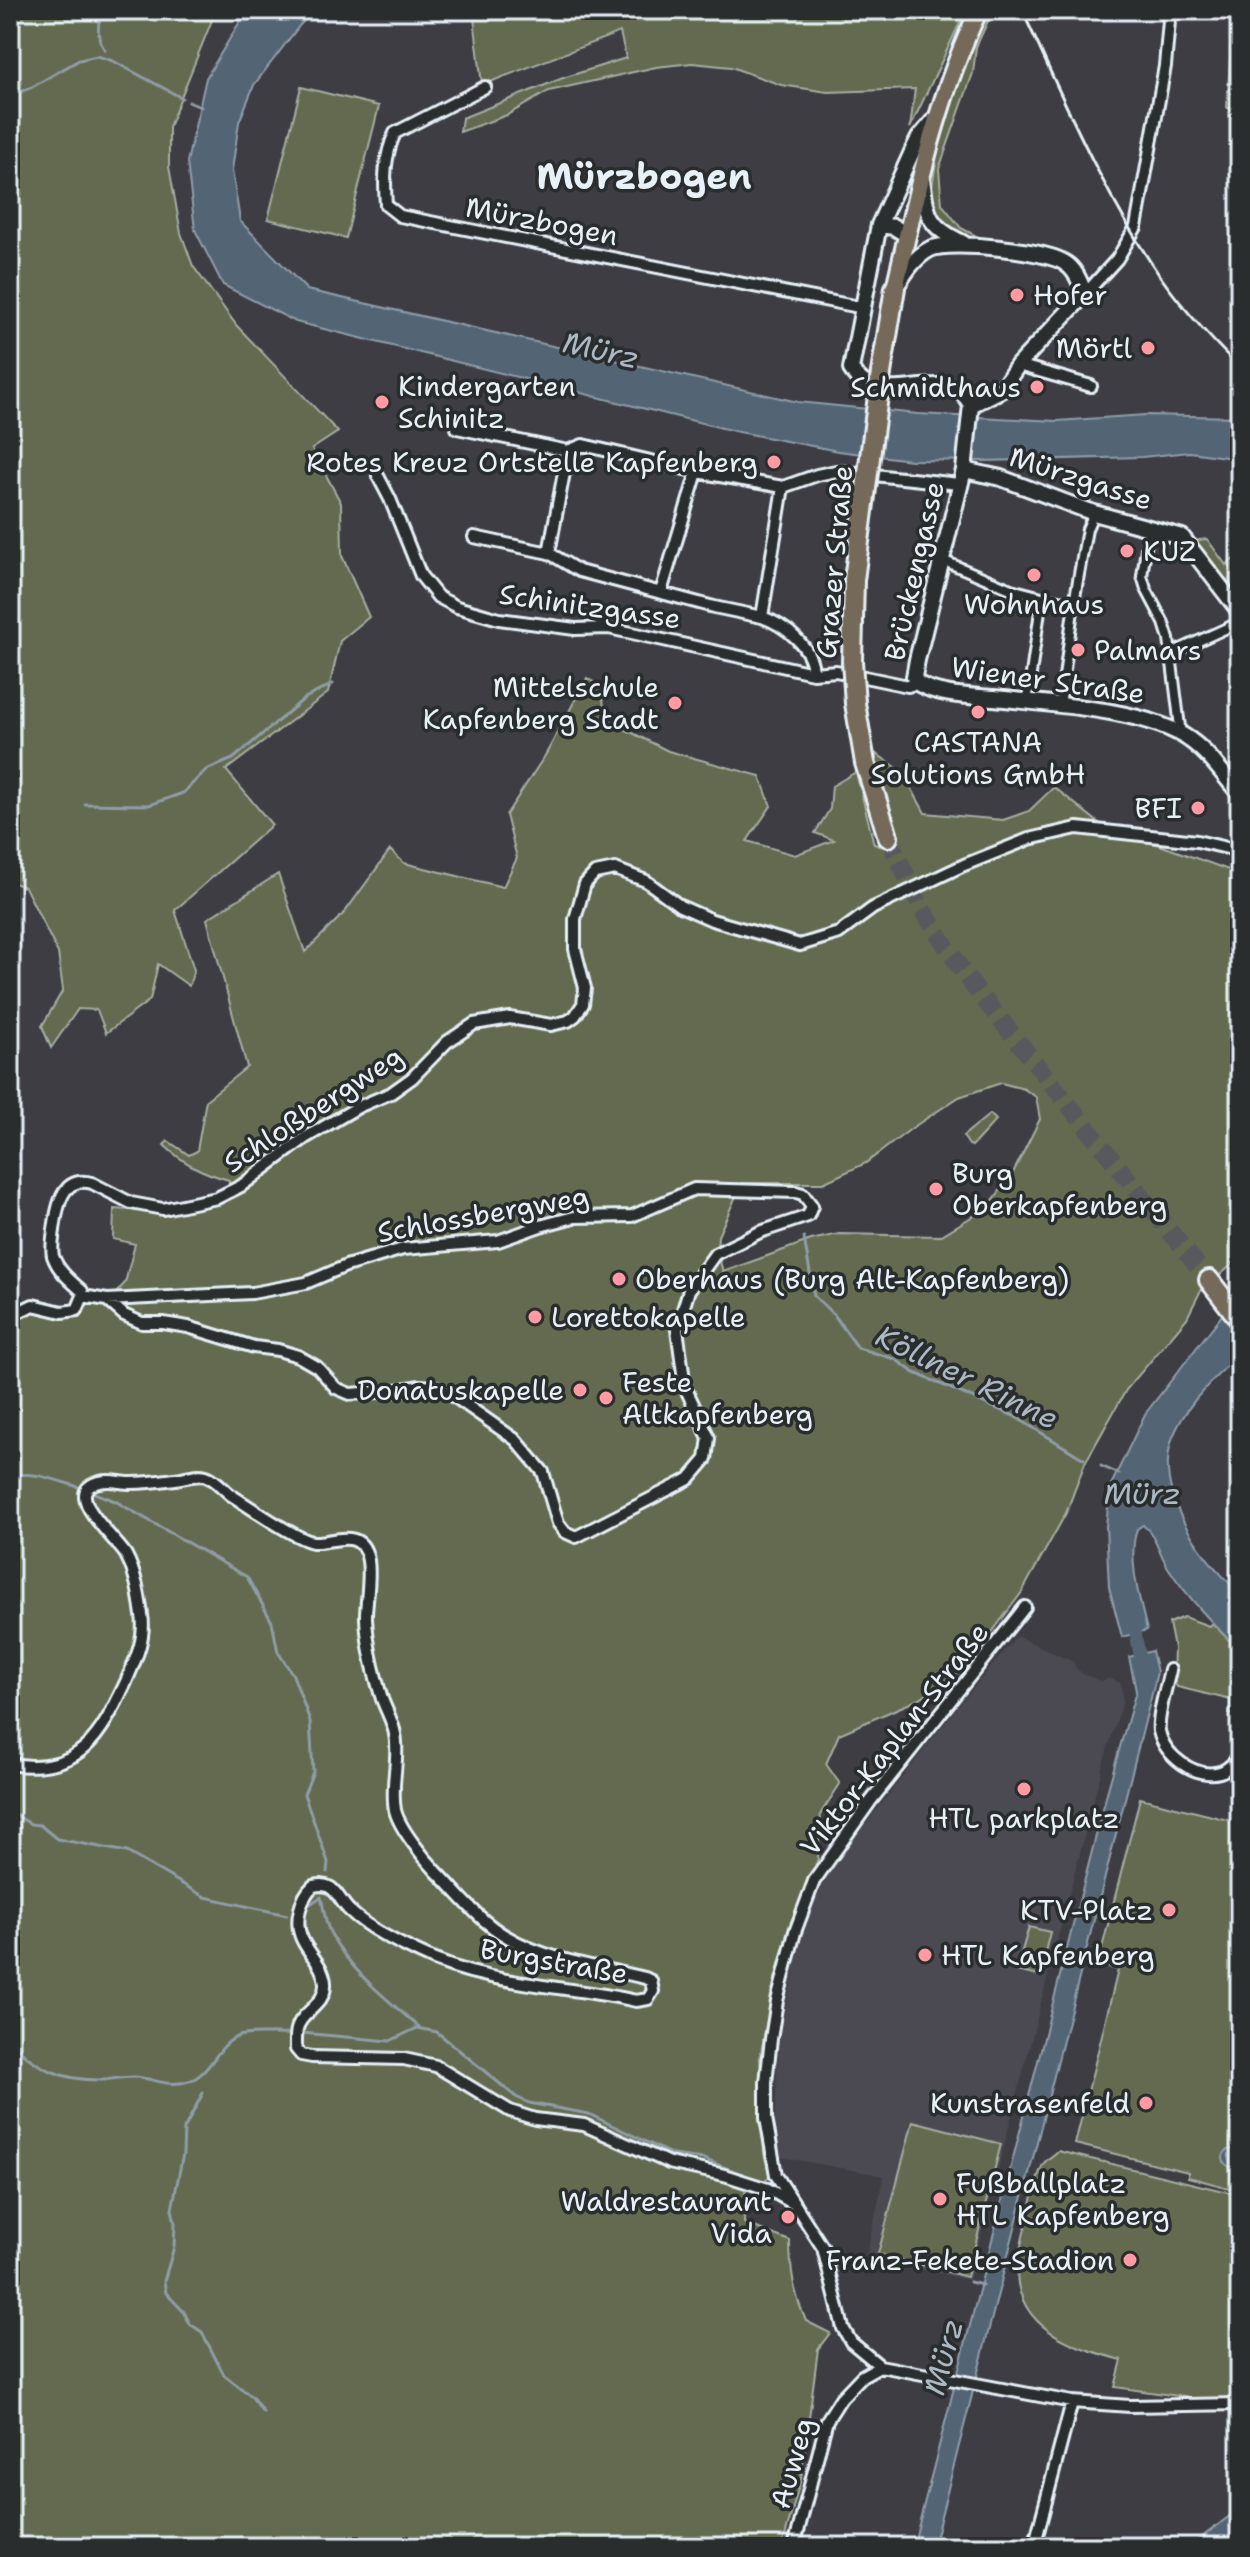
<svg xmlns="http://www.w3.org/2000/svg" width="1250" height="2557" font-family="'Shantell Sans',sans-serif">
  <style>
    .built { fill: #4c4851 }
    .green { fill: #636a4f; stroke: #a6aea4; stroke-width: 2; fill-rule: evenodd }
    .water { fill: #536575; stroke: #8f9da9; stroke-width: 2 }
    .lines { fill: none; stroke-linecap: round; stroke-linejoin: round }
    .stream { stroke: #8f9da9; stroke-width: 3 }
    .canal { stroke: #536575; stroke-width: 12 }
    .trunk-tunnel { stroke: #58585e; stroke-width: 18; stroke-dasharray: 18 9; stroke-linecap: butt }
    .pedestrian-casing { stroke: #e8f1f8; stroke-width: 14 }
    .minor-casing { stroke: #e8f1f8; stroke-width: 16 }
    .tertiary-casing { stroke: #e8f1f8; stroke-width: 20 }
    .primary-casing { stroke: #e8f1f8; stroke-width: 22 }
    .trunk-casing { stroke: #e8f1f8; stroke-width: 24 }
    .pedestrian { stroke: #2a2d2e; stroke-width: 8 }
    .minor { stroke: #2a2d2e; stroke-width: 10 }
    .tertiary { stroke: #2a2d2e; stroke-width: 14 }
    .primary { stroke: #746a5a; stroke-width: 16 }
    .trunk { stroke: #746a5a; stroke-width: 18 }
    .rail { stroke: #e8f1f8; stroke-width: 3 }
    .trunk-bridge-casing { stroke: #e8f1f8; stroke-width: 24; stroke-linecap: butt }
    .trunk-bridge { stroke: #746a5a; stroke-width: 18 }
    .poi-dot { fill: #ff9aa2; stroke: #2a2d2e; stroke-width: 3 }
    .labels { text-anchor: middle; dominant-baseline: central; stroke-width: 7; stroke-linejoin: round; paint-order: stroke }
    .street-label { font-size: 28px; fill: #e8f1f8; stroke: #2a2d2e }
    .poi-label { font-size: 28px; fill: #e8f1f8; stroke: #2a2d2e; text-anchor: start }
    .water-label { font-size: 30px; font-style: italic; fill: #acb9c4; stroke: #2a2d2e }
    .district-label { font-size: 36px; font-weight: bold; fill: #e8f1f8; stroke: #2a2d2e }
  </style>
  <rect width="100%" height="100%" fill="#3e3d43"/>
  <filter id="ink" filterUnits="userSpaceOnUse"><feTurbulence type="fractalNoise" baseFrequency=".0125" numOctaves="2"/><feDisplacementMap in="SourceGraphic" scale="16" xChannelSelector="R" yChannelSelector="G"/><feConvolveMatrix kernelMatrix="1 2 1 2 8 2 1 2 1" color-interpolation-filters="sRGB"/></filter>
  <g filter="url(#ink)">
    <!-- built -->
    <path class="built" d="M1017,1636L1074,1662L1075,1667L1083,1674L1101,1681L1110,1678L1121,1683L1123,1701L1105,1757L969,2280L866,2257L884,2176L781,2157L775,2129L777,2066L782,2021L806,1919L827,1873L958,1706Z"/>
    <!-- green -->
    <path class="green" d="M10,10H216L169,127V167L181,233L193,266L237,326L338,432L312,449L341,503L342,556L369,617L340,641L328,693L226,770L272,825L175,910L194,970L189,986L158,964L150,1000L106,1033L97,1010L78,1009L51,1048L42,1026L63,990L58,953L25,887L10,882Z
      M500,10H966L910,128L915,89L828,92L781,85L731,67L692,63L656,67L549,91L507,115L460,132L462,118L563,78L626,58L620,32L482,85L474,18Z
      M986,10H993L976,47L973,73L939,169L942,204L961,228L986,241L960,237L939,222L930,201L937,155L969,48Z
      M1233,10H1240V109L1227,108Z
      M301,87L379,106L346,238L268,219Z
      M1207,539L1226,565L1240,554V605L1191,541Z
      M587,678L602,687L605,719L668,751L760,776L771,806L747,841L795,855L834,840L815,833L830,809L832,786L856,772L874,844L879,846L877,841L897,831L884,792L875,753L902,771L925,813L1003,820L1029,811L1054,787L1099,823L1234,872L1240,870V1253L1234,1263L1200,1292L1187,1318L1126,1390L1085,1463L1066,1513L1022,1592L966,1667L917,1700L839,1734L826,1764L840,1784L821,1813L818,1859L789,1926L773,1987L760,2058L764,2154L770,2176L760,2184L751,2179L745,2193L744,2223L790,2241C790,2270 794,2294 806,2321L830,2333L818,2349L801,2479L782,2547H10V1321C33,1307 51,1313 76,1317L91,1300L107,1303L125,1283L135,1244L113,1239L114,1209L161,1212L228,1196L229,1180C203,1173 184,1164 164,1145L168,1141L189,1155L197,1151L206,1100L247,1067L207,919L278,874L305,952L345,912L390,850L404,863L503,887L517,858L506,815L546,754ZM1001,1083L1024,1089L1036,1097L1040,1119L1013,1173L988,1207L940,1236L839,1234L811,1240L723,1272L717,1250L718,1236L742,1183H823L866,1163L912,1128L959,1097Z
      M990,1114L996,1120L972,1146L969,1145L963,1136Z
      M1184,1617L1209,1626L1212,1623L1240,1651V1717L1229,1714L1231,1700L1177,1687L1173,1679L1174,1648L1169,1623Z
      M1140,1798L1240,1823V2191L1188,2177V2172L1075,2144L1118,1970L1098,1964Z
      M1029,1927L1050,1932L1039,1976L1016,1971Z
      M913,2121L1001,2144L967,2277L878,2254Z
      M1058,2151L1240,2195V2396L1206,2400L1115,2387L1122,2360C1081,2349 1027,2334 1018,2284C1015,2266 1023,2235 1028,2217C1032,2203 1036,2174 1044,2163C1047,2159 1054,2155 1058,2151Z"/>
    <!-- water -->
    <path class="water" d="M247,10H315L300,25L254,85L239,122L232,170L240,221L307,290L798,402L918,414L1057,421L1145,415L1239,417L1240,459L1190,452L1142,457L982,461L911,460L838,451L734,431L296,322L223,285L195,230L187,162L206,78Z
      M1240,1292V1354C1216,1376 1190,1400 1176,1430C1148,1486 1199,1557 1240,1593V1651C1214,1625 1189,1599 1169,1569C1159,1554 1157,1536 1143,1525L1137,1529C1127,1558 1140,1601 1147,1630L1122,1637L1109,1587L1106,1526L1110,1487L1145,1414Z
      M1152,1651L1157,1672L1153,1690L933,2547H913L1108,1789L1136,1691L1129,1657Z
      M1223 2158a9 9 0 1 1 18 0a9 9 0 1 1-18 0Z
      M1240,2508V2547H1189Z"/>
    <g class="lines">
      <!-- stream -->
      <path class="stream" d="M100,10C99,25 95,37 105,50
        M10,96L32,87L79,60L97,56L113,61L182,98
        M189,102L201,107
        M85,804L149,805L183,793L206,770L233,759L305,698L333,684
        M804,1238L814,1296L835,1316L858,1348L895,1359L913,1372L1014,1416L1084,1459
        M1101,1466L1119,1474
        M10,1477C32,1469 60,1482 82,1488
        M95,1493L115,1501L247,1577L272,1622L278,1652L293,1675L310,1721L313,1772L304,1794L328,1862L327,1872
        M10,1812L31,1824L40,1825L57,1839L127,1852L205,1897L287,1915
        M307,1906L321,1897C324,1909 325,1924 331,1934C351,1972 388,2000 419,2027
        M302,2033L390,2041L417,2028L437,2032L516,2097L529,2103L589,2114L673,2155L703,2159L757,2180
        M10,2039C33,2069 66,2081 103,2080C113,2079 124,2077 134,2077C154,2078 167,2088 189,2081C211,2074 217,2044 239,2036C251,2032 276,2035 289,2034
        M203,2093L184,2129L183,2154L172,2209L175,2223L174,2247L164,2281L166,2293L184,2312L190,2324L202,2332L224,2375L252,2397L263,2412
        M970,2282L982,2285"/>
      <!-- canal -->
      <path class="canal" d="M1133,1619L1142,1668"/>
      <!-- trunk-tunnel -->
      <path class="trunk-tunnel" d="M888,837L922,909L967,978L1209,1280"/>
      <defs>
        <path id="pedestrian" d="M1149,528L1142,576L1146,589L1164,623L1169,639L1180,727L1178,732
          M942,560L1011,589L1042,597L1027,702
          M1042,597L1074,603
          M1172,653L1240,622
          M1060,706L1074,603L1087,529L1094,513"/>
        <path id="minor" d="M485,87L395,133C384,157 384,179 386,205L400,216L864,308
          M1085,294L1117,259L1136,227L1165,66L1170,10
          M1018,365L1091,386
          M457,428L568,451
          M378,476L390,499L421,576L438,597L457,607L499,619L575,629L609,628L813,673L836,671L908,686L917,683
          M783,487L762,617C785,625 813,647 813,673
          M783,487L817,475L836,471L959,484
          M474,537L549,553L579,571L714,607L762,617
          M549,553L568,451L583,445L697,472L783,487
          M661,592L697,472
          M83,1296L107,1300L252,1293L306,1283L346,1266L403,1249L498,1241L540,1226L574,1217L632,1216L694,1189L796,1192L803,1194L812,1206L808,1216L760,1232L715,1254L689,1290L677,1329L685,1387L709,1438L706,1459L689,1479L576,1537L565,1532L558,1523L543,1472L516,1440L452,1395L435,1387L420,1386L391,1391L350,1394L336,1388L317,1367L298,1356L278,1350L254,1347L188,1327L163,1323H142L124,1315L107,1300
          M83,1296L82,1291C71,1281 58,1271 53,1256C51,1248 53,1239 54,1230C57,1208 61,1175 92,1183L131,1203L163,1209L217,1198L241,1186L305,1138L358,1107L391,1093L412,1078L447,1042L474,1024L510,1018L551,1025L568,1021L575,1016L583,1004L585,988L575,949V919L585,884L595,873L615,869L646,881L680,906L712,920L800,945L839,933L873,908L964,865L1029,839L1077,828L1197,841L1240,851
          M10,1316L33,1305L62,1312L77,1310L83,1296
          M1025,1607L870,1802L814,1881L795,1932L777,2001L771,2039L766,2082V2118L776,2175L823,2248L843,2328L851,2342L880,2366L1072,2402L1130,2406L1240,2404
          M1170,1670C1167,1685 1157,1716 1159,1731C1164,1756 1195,1779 1220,1772C1228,1770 1234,1762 1240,1757
          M10,1764C80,1775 100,1737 126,1682C135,1661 146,1638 142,1615C139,1594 136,1574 126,1555C119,1541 57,1491 100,1482C110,1479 121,1483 131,1483C146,1483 161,1481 175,1479C185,1478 197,1473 206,1476C216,1479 223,1489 231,1495C247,1505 297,1540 313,1542C325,1543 338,1537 350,1539C380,1543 365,1598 366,1618C367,1645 374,1673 382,1699C386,1710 393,1722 395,1734C400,1759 390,1785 395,1810C399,1828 424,1858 437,1872C453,1888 468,1907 486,1922C529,1959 592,1965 645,1978L651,1981L653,1991L648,1999L636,2001C565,1985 485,1986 419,1953C396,1942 369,1929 350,1911C343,1905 338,1893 331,1888C325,1884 319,1885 313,1886C300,1898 294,1922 302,1939C308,1953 324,1966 325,1983C326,2000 312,2007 302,2019C295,2027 296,2038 296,2049L301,2055L312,2057L404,2059L436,2066L510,2111L535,2119L584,2125L669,2163L724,2175L768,2189L794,2204
          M794,2547L827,2420L841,2398L862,2376L880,2366
          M1034,2547L1072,2402"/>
        <path id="tertiary" d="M935,119L919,138L912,152L879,225L851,369C880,417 949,359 971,405
          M922,179C927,216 928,227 963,243
          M879,225L894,227L907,235
          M897,285C906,271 915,257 930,249C950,240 1047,250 1065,263C1076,270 1080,282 1085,294L1018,365L1001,390L971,405
          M971,405L964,470L917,660L914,677L917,683C939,696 969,696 994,698C1048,704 1148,709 1190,740C1210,754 1224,776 1240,794
          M964,470L1001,478L1094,513L1182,537L1240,612"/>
        <path id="primary" d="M895,288C917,193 936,99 979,10"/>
        <path id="trunk" d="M881,373L895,288
          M852,661L854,580L866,488
          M855,703L865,763L888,837
          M1209,1280L1240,1320"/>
      </defs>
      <!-- pedestrian casing -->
      <use href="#pedestrian" class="pedestrian-casing"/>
      <!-- minor casing -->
      <use href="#minor" class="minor-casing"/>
      <!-- tertiary casing -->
      <use href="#tertiary" class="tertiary-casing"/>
      <!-- primary casing -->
      <use href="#primary" class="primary-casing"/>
      <!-- trunk casing -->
      <use href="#trunk" class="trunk-casing"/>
      <!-- pedestrian -->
      <use href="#pedestrian" class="pedestrian"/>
      <!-- minor -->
      <use href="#minor" class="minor"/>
      <!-- tertiary -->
      <use href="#tertiary" class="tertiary"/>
      <!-- primary -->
      <use href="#primary" class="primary"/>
      <!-- trunk -->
      <use href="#trunk" class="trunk"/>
      <!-- rail -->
      <path class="rail" d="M1022,10C1064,100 1103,194 1160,276C1183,309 1211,339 1240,368"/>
      <defs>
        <path id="trunk-bridge" d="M866,488L881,373
          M852,661L855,703"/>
      </defs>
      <!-- trunk-bridge casing -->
      <use href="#trunk-bridge" class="trunk-bridge-casing"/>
      <!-- trunk-bridge -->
      <use href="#trunk-bridge" class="trunk-bridge"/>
    </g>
  </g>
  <!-- markers -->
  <g class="poi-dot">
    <circle cx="1017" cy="295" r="8"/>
    <circle cx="1148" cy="348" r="8"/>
    <circle cx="1037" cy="387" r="8"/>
    <circle cx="382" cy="402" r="8"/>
    <circle cx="774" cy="462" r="8"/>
    <circle cx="1127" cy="551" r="8"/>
    <circle cx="1034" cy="575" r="8"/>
    <circle cx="1078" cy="650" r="8"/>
    <circle cx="675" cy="703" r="8"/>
    <circle cx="978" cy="712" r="8"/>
    <circle cx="1198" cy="808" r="8"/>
    <circle cx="936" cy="1189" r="8"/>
    <circle cx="619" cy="1279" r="8"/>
    <circle cx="535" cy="1317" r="8"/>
    <circle cx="580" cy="1390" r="8"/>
    <circle cx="606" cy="1398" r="8"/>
    <circle cx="1024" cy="1789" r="8"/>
    <circle cx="1169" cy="1910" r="8"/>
    <circle cx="925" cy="1955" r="8"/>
    <circle cx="1146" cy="2103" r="8"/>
    <circle cx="940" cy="2199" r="8"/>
    <circle cx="788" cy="2217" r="8"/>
    <circle cx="1130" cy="2260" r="8"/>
  </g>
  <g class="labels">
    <!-- street labels -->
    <g class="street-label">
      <text transform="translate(542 221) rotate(11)">Mürzbogen</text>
      <text transform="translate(1081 478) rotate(18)">Mürzgasse</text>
      <text transform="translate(834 562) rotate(-85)">Grazer Straße</text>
      <text transform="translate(914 571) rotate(-77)">Brückengasse</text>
      <text transform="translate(590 606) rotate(8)">Schinitzgasse</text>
      <text transform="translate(1048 680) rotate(8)">Wiener Straße</text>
      <text transform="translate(313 1109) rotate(-33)">Schloßbergweg</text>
      <text transform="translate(483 1214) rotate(-10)">Schlossbergweg</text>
      <text transform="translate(894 1739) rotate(-52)">Viktor-Kaplan-Straße</text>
      <text transform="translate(554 1961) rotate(10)">Burgstraße</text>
      <text transform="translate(792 2463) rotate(-74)">Auweg</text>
    </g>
    <!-- poi labels -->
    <g class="poi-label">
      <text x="1033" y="295">Hofer</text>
      <text x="1132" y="348" text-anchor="end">Mörtl</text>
      <text x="398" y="386">Kindergarten<tspan x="398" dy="32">Schinitz</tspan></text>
      <text x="1021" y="387" text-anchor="end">Schmidthaus</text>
      <text x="758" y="462" text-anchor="end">Rotes Kreuz Ortstelle Kapfenberg</text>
      <text x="1143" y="551">KUZ</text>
      <text x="1034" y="604" text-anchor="middle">Wohnhaus</text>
      <text x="1094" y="650">Palmars</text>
      <text x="659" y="687" text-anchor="end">Mittelschule<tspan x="659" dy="32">Kapfenberg Stadt</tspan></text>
      <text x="978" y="742" text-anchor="middle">CASTANA<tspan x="978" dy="32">Solutions GmbH</tspan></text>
      <text x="1182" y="808" text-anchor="end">BFI</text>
      <text x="952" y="1173">Burg<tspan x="952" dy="32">Oberkapfenberg</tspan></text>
      <text x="635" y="1279">Oberhaus (Burg Alt-Kapfenberg)</text>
      <text x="551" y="1317">Lorettokapelle</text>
      <text x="622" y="1382">Feste<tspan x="622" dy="32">Altkapfenberg</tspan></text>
      <text x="564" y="1390" text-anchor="end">Donatuskapelle</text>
      <text x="1024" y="1818" text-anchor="middle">HTL parkplatz</text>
      <text x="1153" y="1910" text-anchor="end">KTV-Platz</text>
      <text x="941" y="1955">HTL Kapfenberg</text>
      <text x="1130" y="2103" text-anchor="end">Kunstrasenfeld</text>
      <text x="956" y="2183">Fußballplatz<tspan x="956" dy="32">HTL Kapfenberg</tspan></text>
      <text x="772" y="2201" text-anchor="end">Waldrestaurant<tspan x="772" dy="32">Vida</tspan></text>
      <text x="1114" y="2260" text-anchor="end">Franz-Fekete-Stadion</text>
    </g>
    <!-- water labels -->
    <g class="water-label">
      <text transform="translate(601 350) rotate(13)">Mürz</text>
      <text transform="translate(967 1377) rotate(26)">Köllner Rinne</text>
      <text x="1142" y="1493">Mürz</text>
      <text transform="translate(943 2357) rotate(-75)">Mürz</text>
    </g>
    <!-- district labels -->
    <g class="district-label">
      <text x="644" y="176">Mürzbogen</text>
    </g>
  </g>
  <!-- margin -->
  <rect width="1250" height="2557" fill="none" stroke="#2a2d2e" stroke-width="40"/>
  <rect x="20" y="20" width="1210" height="2517" fill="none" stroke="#e8f1f8" stroke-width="3" filter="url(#ink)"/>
</svg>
